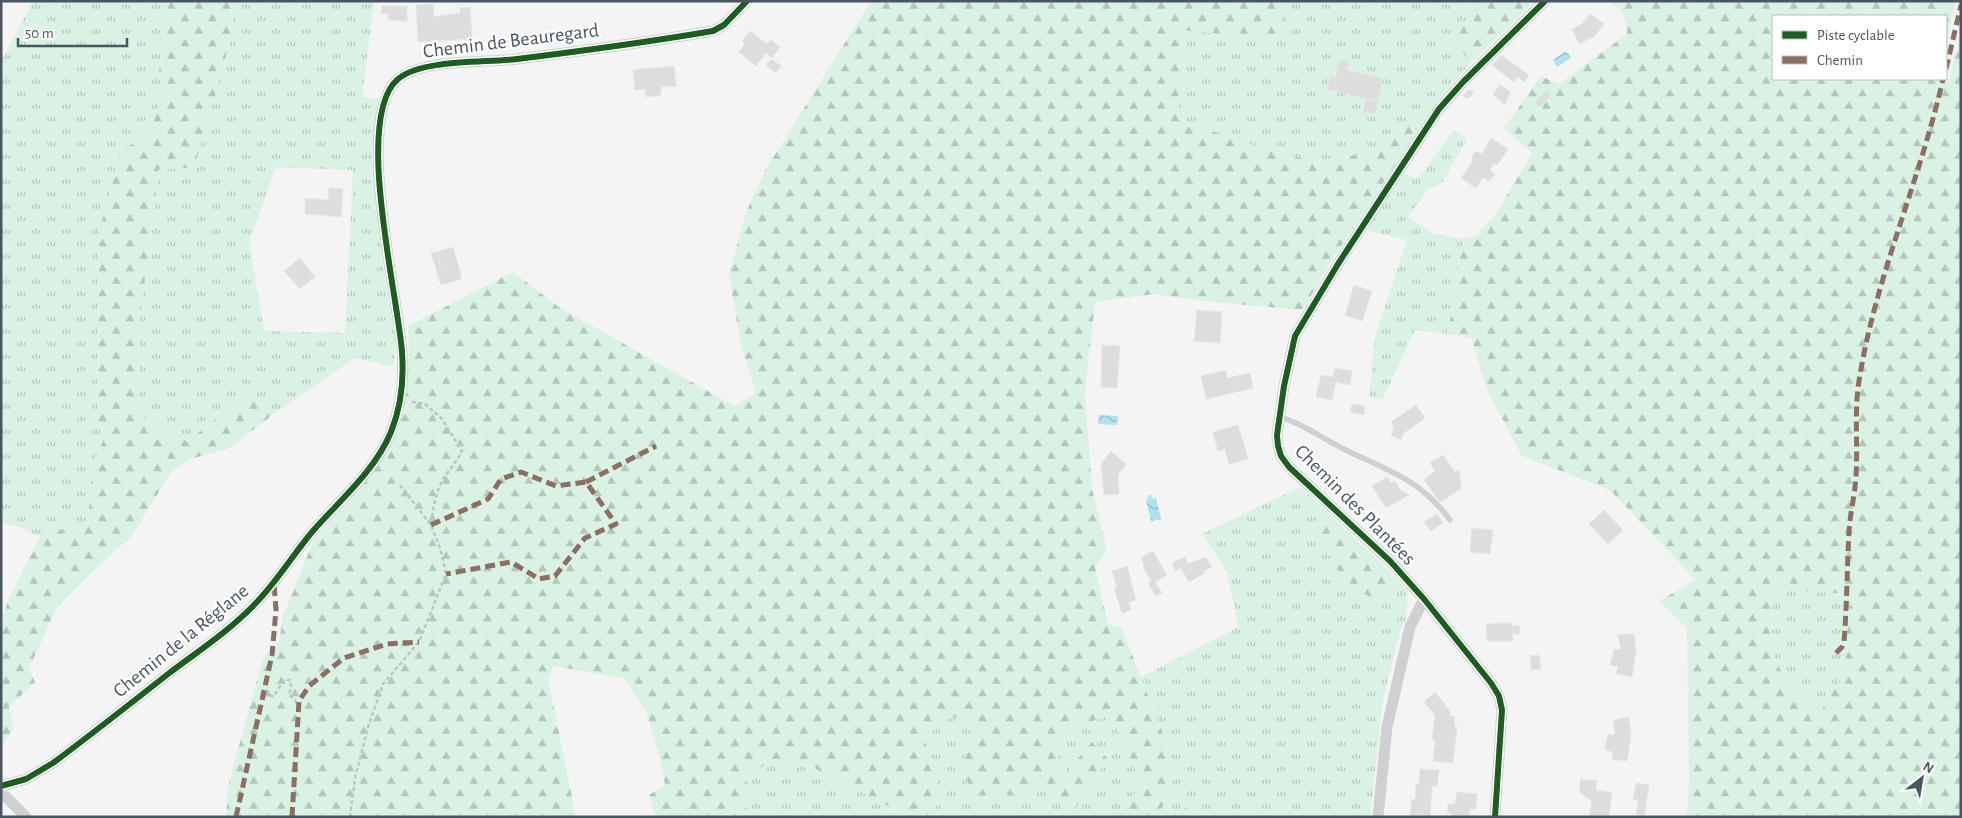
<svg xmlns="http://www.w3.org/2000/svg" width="1962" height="818" font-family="'Alegreya Sans',sans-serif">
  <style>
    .grass { fill: url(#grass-tufts); fill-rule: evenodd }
    .forest { fill: url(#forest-firs); fill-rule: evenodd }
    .water { fill: url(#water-waves) }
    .building { fill: #ddddde; stroke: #e5e6e7 }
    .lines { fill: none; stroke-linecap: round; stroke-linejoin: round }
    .path { stroke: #bcc7c4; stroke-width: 2.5; stroke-dasharray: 4 2.5; stroke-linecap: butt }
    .service { stroke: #ced0d2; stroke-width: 5.5 }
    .minor { stroke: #ced0d2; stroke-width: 11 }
    .quiet { stroke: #8d6e63; stroke-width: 5; stroke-dasharray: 10 5; stroke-linecap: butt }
    .cycleway-casing { stroke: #fff; stroke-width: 9 }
    .cycleway { stroke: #1b5e20; stroke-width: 6 }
    .labels { text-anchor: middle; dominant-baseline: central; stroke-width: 4.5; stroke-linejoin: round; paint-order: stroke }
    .street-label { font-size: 20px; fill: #4a5661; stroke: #fff }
  </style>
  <defs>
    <pattern id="grass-tufts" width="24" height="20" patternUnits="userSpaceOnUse" patternTransform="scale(1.25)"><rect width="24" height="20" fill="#d9f2e3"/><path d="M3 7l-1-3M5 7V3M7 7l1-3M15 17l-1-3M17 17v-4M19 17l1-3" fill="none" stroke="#b2c7bb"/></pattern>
    <pattern id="forest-firs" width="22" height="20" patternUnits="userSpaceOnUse" patternTransform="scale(1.25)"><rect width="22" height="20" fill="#d9f2e3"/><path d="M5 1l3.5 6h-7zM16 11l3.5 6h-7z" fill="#b2c7bb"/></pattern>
    <pattern id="water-waves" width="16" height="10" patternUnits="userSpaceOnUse" patternTransform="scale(1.25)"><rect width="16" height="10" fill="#aee2f0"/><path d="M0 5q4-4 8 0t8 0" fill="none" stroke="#90bac6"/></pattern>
  </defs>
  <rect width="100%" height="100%" fill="#f4f4f4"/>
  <!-- grass -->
  <path class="grass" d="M33,1H169L159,71L168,83L147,139L99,232L97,419L103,441L92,466L88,525L57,530L40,537L23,528L1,522V62Z
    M231,1H374L362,97L380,99L374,171L383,266L395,340L394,367L355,358L275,413L248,396L230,408L188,441L166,436L138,414L140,319L159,169L220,78L233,28ZM276,167L353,170L345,333L264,331L249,242Z
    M1286,1H1423L1425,3L1436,1H1469L1475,16L1449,38L1471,62L1435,105L1418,131L1403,122L1371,152L1318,162L1270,151L1178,119L1182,30L1273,39L1286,11Z
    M1454,130L1467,139L1442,183L1427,190L1408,217L1433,233L1463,239L1448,334L1415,330L1382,400L1369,396L1375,337L1407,240L1365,230L1405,173L1415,178L1421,175Z
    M1300,487L1324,509L1315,515L1388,601L1393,575L1408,591L1406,618L1400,631L1383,698L1370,817H1192L1187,807L1170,814L1159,811L1172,789L1171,754L1141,677L1239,627L1226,570L1202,534Z
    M1773,589L1850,594L1844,675L1820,713L1787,684L1771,650Z
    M964,715L976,738L963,762L1017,795L1050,787L1064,801L1062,777L1054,766L1060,747V731L1112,715L1142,786L1114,817H930L938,802L923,738L945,720Z
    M776,760L805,764L862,792L908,817H757L744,806L742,776Z"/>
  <!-- forest -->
  <path class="forest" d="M169,1H231L233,28L220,78L194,168L159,169L140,319L138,414L166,436L188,441L230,408L248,396L275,413L228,449L190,459L171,472L131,537L111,554L57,607L29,669L35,682L9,707L13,729L1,748V623L8,601L40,537L57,530L88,525L92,466L103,441L97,419L99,232L122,148L147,139L168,83L159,71Z
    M871,1H1286V11L1273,39L1182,30L1178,119L1270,151L1318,162L1371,152L1403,122L1418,131L1328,266L1303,310L1214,302L1153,294L1095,302L1085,393L1092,489L1107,549L1095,567L1108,624L1121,627L1171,754L1172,789L1160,811L1170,814L1187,807L1192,817H1114L1142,786L1112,715L1060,731V747L1055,766L1062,777L1092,742L1107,758L1075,809L1064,801L1050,787L1017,795H971L963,762L976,738L964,715L945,720L923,738L938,772V802L930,817H908L862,792L806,764L776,760L742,776L752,788L744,806L757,817H656L649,795L665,785L660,758L646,711L625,679L554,666L548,678L576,817H226L229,782L263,658L279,642L283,616L313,542L365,480L389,447L398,430L403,414L406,396L409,350L408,326L513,272L559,307L734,406L756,393L741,345L729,274L747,210L766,169Z
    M1469,1H1536L1471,62L1449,38L1475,16Z
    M1603,1H1956L1946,42V16H1773V79H1936V80L1949,81L1961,33V817H1687L1689,780L1687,628L1659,601L1696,580L1610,490L1522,456L1488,392L1471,338L1448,334L1463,239L1476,235L1494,217L1532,153L1504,128L1541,76L1559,84L1627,34C1627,19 1622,3 1603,1ZM1773,589L1850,594L1844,675L1820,712L1787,684L1771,650Z
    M1324,509L1393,575L1388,601L1346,589L1315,515Z"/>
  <!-- water -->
  <path class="water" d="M1566,51L1571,58L1557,67L1553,60Z
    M1099,415L1118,416L1117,425L1098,424Z
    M1149,495H1151L1153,499L1156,498L1161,519L1151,521L1146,501Z"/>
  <!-- building -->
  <path class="building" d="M433,4L434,17L460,13V8L470,7L472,39L418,42L416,5Z
    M382,6H407V21L388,20V14H381Z
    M1590,14L1604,24L1595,36L1579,44L1572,29L1582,24Z
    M750,31L767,44L771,40L780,47L772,58L766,53L756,66L739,52L745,44L742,41Z
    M1501,55L1529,75L1524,82L1518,77L1514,82L1492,65Z
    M771,59L781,66L776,73L766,65Z
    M1340,60L1349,62L1347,70L1383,78L1378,101L1327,90L1330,76L1336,77Z
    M674,66L676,86L661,87V95L646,97L645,89L635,90L633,70Z
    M1500,85L1510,92L1505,105L1493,94Z
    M1470,89L1474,93L1467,99L1463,95Z
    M1546,90L1551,95L1540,107L1535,103Z
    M1366,98L1378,101L1375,114L1363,112Z
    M1491,138L1508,149L1497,165L1494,163L1490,170L1495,174L1490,181L1483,177L1476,188L1461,178L1473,161L1472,157L1475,152H1479L1482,154Z
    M329,188L343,189L341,217L305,214V198L328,200Z
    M453,247L462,279L441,285L436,269L441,268L437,252Z
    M437,252L441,268L436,269L431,253Z
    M300,258L315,277L300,289L284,271Z
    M1354,285L1372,291L1362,321L1345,315Z
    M1197,310L1222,312L1220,343L1194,341Z
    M1102,345L1120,346L1117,388L1101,387Z
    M1335,368L1352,371L1350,385L1336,382L1332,400L1316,397L1321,375L1333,377Z
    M1226,370L1227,378L1250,373L1253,388L1206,399L1201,376Z
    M1352,404L1365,406L1364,415L1350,412Z
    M1416,405L1425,418L1404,433L1401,440L1391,435L1394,427L1391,422Z
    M1238,425L1248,459L1229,464L1225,449L1218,451L1213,432Z
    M1111,451L1126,464L1118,475L1119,494L1104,495L1101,464Z
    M1443,455L1455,472L1459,470L1461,489L1440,502L1424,480L1435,471L1430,463Z
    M1387,477L1391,483L1395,481L1400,490L1409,495L1386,508L1372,486Z
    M1604,510L1623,530L1608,544L1589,524Z
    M1437,514L1443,523L1431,531L1424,522Z
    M1472,528L1493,530L1490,554L1470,552Z
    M1153,551L1167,575L1155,582L1162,593L1155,596L1148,582L1151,581L1143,567L1145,566L1141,558Z
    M1185,557L1188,564L1206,557L1212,567L1204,571L1205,573L1189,582L1181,568L1175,571L1172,563Z
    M1127,566L1136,600L1129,602L1131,610L1122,613L1114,588L1117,587L1112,571Z
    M1512,623L1513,641H1487L1486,624Z
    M1512,626H1519L1520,634H1513Z
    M1634,634L1636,651L1632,677L1616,674L1618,667L1610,665L1614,649L1621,650L1618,635Z
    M1539,655L1541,669L1531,670L1530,656Z
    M1435,692L1450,711V716L1455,717L1454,726L1457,727L1453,763L1433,761L1435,740H1432L1435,715L1424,702Z
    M1629,717L1631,736L1627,761L1612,759L1613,752L1605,750L1608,734L1615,735L1613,720Z
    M1420,769L1439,770L1437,786H1432L1430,817L1410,815L1412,799L1415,800L1416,784H1419Z
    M1581,779L1597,781L1596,790L1612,793L1609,817H1589L1592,801L1579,792Z
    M1636,783L1649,785L1644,816L1636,814L1638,800H1633Z
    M1457,792L1477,794L1476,809H1470L1469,817H1451V813H1447L1448,804H1455Z"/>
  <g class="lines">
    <!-- path -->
    <path class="path" d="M412,402L425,404L442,419L462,451C456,464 445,473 440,486C434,498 433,512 431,525
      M263,696H274L284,680H290L291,686L289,695L295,700L299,709
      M350,817L355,778L368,727L383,684L419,642L446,574L441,551L431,525L400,485"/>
    <!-- service -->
    <path class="service" d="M1280,417C1304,424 1323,439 1346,450C1388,471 1420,479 1450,520"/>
    <!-- minor -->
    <path class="minor" d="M1,786L26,779L53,763C92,734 130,704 168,674C197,652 229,631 254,605C276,583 292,556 312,532C339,501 375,471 391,432C401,407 404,378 402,352C398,295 353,117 398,79C422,59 485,63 517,59C582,51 648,42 713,31L724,25L747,1
      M1,792L26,817
      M1378,817L1387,727L1410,627L1424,599
      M1495,817L1502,710L1499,696L1491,683L1424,599L1390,561L1289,467L1281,456L1278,446L1277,435L1284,386L1295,336L1338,264L1439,109L1463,82L1545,1"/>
    <!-- quiet -->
    <path class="quiet" d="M1946,69L1961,5
      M586,482L656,446
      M431,525L488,499L501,479L521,472L556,486L586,482L616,524L585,538L555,576L539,579L511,562L446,574
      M1836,653L1842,647L1844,642C1847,605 1847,569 1849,532C1850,513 1855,495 1856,476C1858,444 1854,413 1859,381C1875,278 1920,181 1943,79
      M236,817L272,655L276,610L274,583
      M292,817L299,701L309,686L344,658L387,644L419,642"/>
    <defs>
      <path id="cycleway" d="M1,786L26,779L53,763C92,734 130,704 168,674C197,652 229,631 254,605C276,583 292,556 312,532C339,501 375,471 391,432C401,407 404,378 402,352C398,295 353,117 398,79C422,59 485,63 517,59C582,51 648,42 713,31L724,25L747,1
        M1495,817L1502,710L1499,696L1491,683L1424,599L1390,561L1289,467L1281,456L1278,446L1277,435L1284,386L1295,336L1338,264L1439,109L1463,82L1545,1"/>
    </defs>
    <!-- cycleway casing -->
    <use href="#cycleway" class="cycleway-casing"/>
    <!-- cycleway -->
    <use href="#cycleway" class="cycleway"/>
  </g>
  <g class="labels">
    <!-- street labels -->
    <g class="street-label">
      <text transform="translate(511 41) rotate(-7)">Chemin de Beauregard</text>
      <text transform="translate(1355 505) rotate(45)">Chemin des Plantées</text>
      <text transform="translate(181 641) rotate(-39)">Chemin de la Réglane</text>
    </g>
  </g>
  <!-- border -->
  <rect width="1962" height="818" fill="none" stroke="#4a5661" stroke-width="5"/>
  <!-- legend -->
  <rect x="1772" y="15" width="175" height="65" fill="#ffffff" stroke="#b7bbc0"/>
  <rect x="1782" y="31" width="25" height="8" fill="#1b5e20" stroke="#b7bbc0"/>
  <text x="1817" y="40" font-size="15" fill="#4a5661">Piste cyclable</text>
  <rect x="1782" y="56" width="25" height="8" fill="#8d6e63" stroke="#b7bbc0"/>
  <text x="1817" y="65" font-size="15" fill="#4a5661">Chemin</text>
  <!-- north arrow -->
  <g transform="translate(1922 778) rotate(31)" stroke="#ffffff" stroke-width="4" paint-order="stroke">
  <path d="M0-4L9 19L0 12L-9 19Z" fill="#4a5661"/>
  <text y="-8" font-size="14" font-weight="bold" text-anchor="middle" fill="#4a5661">N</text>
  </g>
  <!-- scale -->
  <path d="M18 38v8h109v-8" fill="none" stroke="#4a5661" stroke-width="2.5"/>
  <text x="25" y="38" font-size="15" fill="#4a5661" stroke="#ffffff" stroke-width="4" paint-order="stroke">50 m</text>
</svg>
